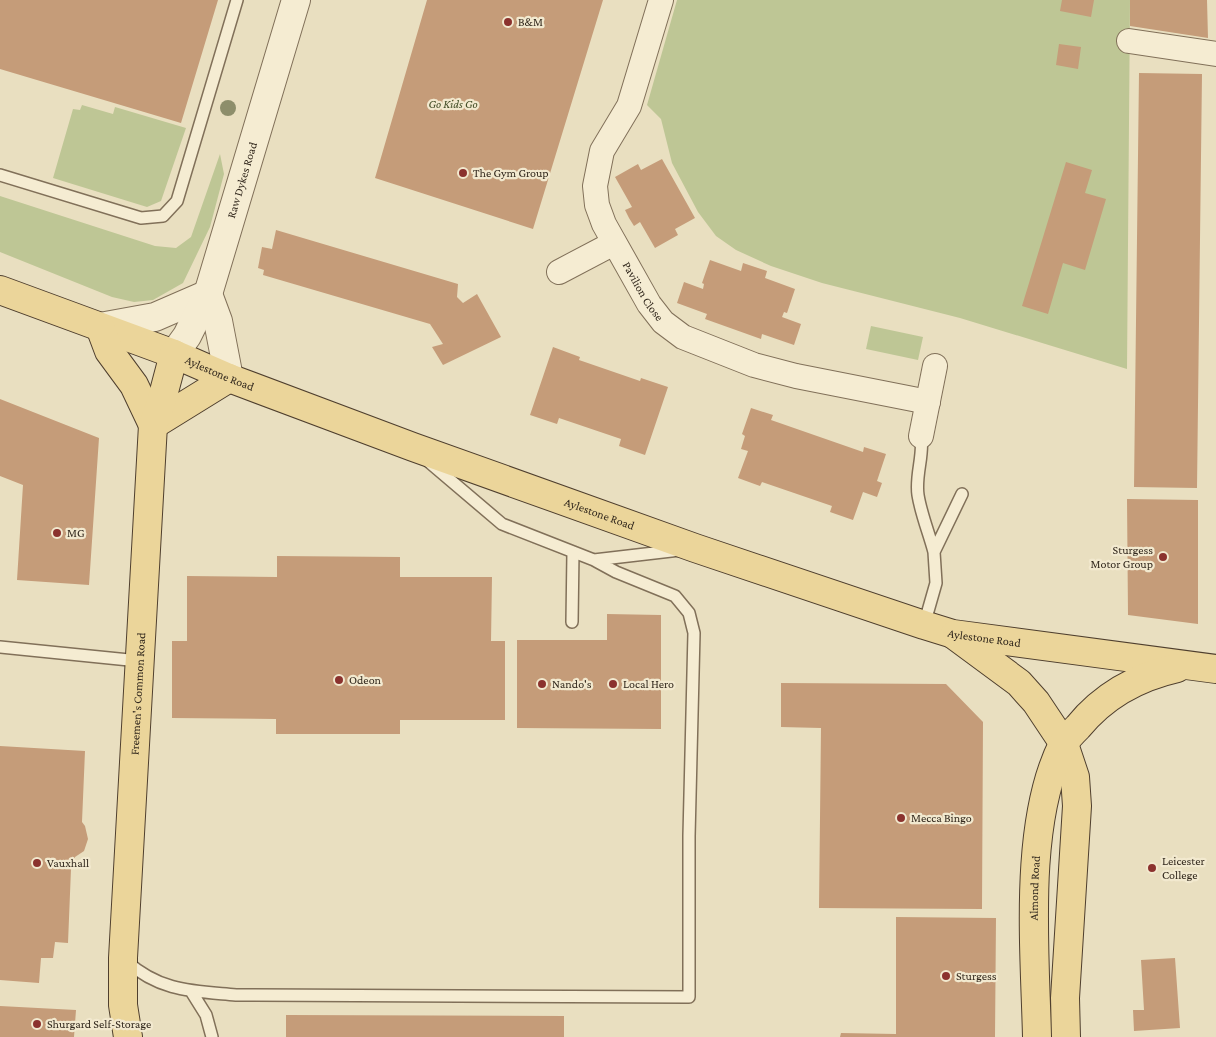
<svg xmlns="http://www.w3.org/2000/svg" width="1216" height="1037" font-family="'Crimson Pro',serif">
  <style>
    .green { fill: #bec695 }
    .building { fill: #c59c79 }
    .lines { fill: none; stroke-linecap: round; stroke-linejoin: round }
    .service-casing { stroke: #817059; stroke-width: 14 }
    .minor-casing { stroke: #817059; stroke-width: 26 }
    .tertiary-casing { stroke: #817059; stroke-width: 30 }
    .primary-casing { stroke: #4f3f2e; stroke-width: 30 }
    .service { stroke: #f5ecd2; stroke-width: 11 }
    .minor { stroke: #f5ecd2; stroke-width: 24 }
    .tertiary { stroke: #f5ecd2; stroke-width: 28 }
    .primary { stroke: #ebd59a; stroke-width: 28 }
    .tree { fill: #8d8e6b }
    .poi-dot { fill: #8b322e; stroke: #f2e9cf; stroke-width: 2 }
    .labels { text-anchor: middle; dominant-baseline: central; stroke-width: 4.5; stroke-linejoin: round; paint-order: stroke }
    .poi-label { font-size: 12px; fill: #32281d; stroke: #f2e9cf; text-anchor: start }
    .park-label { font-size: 12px; font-style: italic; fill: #414c25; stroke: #f2e9cf }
    .street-label { font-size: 12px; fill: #32281d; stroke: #f2e9cf }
  </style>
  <rect width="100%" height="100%" fill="#e9dfc0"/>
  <!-- green -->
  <path class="green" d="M677,0H1130L1127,369L960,318L822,283L771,266L736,250L716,236L698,212L672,163L661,119L647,105Z
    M82,105L113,114L115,107L186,128L161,201L147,207L53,178L73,109L80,110Z
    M220,154L224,174L210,227L183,283L153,300L134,302L112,297L0,252V196L155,246L176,248L191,237Z
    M871,326L923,337L918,360L866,349Z"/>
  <!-- building -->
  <path class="building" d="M0,0H218L181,123L0,69Z
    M427,0H603L533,229L375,178Z
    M1062,0H1094L1091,17L1060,11Z
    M1130,0H1207L1208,38L1130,26Z
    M1059,44L1081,47L1078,69L1056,65Z
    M1139,73L1202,74L1197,488L1134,487Z
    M662,159L695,218L675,229L678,235L655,248L640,222L634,226L629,218L625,210L632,207L615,177L638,164L641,170Z
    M1066,162L1092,170L1085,193L1106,199L1085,270L1063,263L1048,314L1022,306Z
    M276,230L458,284L457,297L463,303L477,294L501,337L443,365L432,347L443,344L430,324L263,275L264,270L258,268L262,247L272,249Z
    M710,260L741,271L743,263L767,271L765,278L795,289L787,313L784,312L782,317L801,324L794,345L762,334L761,339L705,319L707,314L677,303L684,282L703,289L704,284L702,283Z
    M553,347L580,357L579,360L640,381L641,378L668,387L645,455L619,446L621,439L559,418L557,424L530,415Z
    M0,399L99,438L89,585L17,580L23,485L0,476Z
    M751,408L773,415L771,420L863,452L864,447L886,454L877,481L882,483L877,497L863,492L853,520L830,512L832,506L762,482L760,486L738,478L748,451L741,449L745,436L742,434Z
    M1127,499L1198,500V624L1128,615Z
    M277,556L400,557V577H492L491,641H505V720H400V734H276V719L172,718V641H187V576L277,577Z
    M607,614L661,615V729L517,728V640H607Z
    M781,683L946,684L983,722L982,909L819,908L821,728L781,727Z
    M0,746L85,751L82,822L85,826L88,839L84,851L75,857V869H71L68,943L55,942L53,958H41L39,983L0,980Z
    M896,917L996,918L995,1037H840L841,1033L896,1034Z
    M1175,958L1180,1028L1134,1031L1133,1010H1144L1141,960Z
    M0,1006L76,1010L74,1037H0Z
    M286,1015L564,1016V1037H286Z"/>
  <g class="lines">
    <defs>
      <path id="service" d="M0,175L141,218L163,216L177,201L237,0
        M921,436C924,456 915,475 918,495C921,514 929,533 934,552
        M594,560L680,550
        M572,622L573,552
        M924,625L936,583L934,552L962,494
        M0,647L139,661
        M126,961C161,992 193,991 236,995L689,997V836L694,633L689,613L675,596L616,572L594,560L502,524L429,462
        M191,991L206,1015L212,1037"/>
      <g id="minor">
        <path id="s1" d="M661,0L629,106L602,151L595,186L597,205L604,224L649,304L663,322L683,337L754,365L796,376L928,402"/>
        <path d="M1129,41L1216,54"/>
        <path d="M559,272L614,243"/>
        <path d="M921,436L935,366"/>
      </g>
      <g id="tertiary">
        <path d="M100,327L155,317L208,294L218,321L229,378"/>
        <path id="s2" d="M174,354L187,336L208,294L296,0"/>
      </g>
      <g id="primary">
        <path id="s3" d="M0,290L174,354L229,378L413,447L695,548L924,625L953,634L1216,669"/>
        <path d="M100,327L109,351L134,385L153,425L229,378"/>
        <path d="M954,635L1019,683L1036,702L1064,744L1075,777L1077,806L1065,998L1066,1037"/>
        <path id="s4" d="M128,1037L123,1005V958L153,425L161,403L174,354"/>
        <path id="s5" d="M1037,1037C1035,950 1023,823 1063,744C1067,738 1073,732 1078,727C1104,695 1137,677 1177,668"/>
      </g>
    </defs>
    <!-- service casing -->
    <use href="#service" class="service-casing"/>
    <!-- minor casing -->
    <use href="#minor" class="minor-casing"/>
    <!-- tertiary casing -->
    <use href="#tertiary" class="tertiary-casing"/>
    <!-- primary casing -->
    <use href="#primary" class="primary-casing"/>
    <!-- service -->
    <use href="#service" class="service"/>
    <!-- minor -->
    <use href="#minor" class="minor"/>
    <!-- tertiary -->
    <use href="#tertiary" class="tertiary"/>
    <!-- primary -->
    <use href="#primary" class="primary"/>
  </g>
  <!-- trees -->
  <circle class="tree" cx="228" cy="108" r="8"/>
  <!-- markers -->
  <g class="poi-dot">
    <circle cx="508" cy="22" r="5"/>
    <circle cx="463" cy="173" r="5"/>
    <circle cx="57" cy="533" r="5"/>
    <circle cx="1163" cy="557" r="5"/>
    <circle cx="339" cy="680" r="5"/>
    <circle cx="542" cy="684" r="5"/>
    <circle cx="613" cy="684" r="5"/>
    <circle cx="901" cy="818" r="5"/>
    <circle cx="37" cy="863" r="5"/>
    <circle cx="1152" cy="868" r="5"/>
    <circle cx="946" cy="976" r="5"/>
    <circle cx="37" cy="1024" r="5"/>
  </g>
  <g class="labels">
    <!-- poi labels -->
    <g class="poi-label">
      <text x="518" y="22">B&amp;M</text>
      <text x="473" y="173">The Gym Group</text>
      <text x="67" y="533">MG</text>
      <text x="1153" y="550" text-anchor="end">Sturgess<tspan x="1153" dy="14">Motor Group</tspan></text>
      <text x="349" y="680">Odeon</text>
      <text x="552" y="684">Nando's</text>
      <text x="623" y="684">Local Hero</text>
      <text x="911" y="818">Mecca Bingo</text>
      <text x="1162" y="861">Leicester<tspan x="1162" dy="14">College</tspan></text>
      <text x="47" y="863">Vauxhall</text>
      <text x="956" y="976">Sturgess</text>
      <text x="47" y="1024">Shurgard Self-Storage</text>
    </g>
    <!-- park labels -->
    <g class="park-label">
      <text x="453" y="104">Go Kids Go</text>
    </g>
    <!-- street labels -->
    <g class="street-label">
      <text stroke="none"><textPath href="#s2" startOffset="188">Raw Dykes Road</textPath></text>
      <text stroke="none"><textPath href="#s1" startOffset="316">Pavilion Close</textPath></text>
      <text stroke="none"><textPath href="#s3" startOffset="235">Aylestone Road</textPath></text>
      <text stroke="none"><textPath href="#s3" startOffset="640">Aylestone Road</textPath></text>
      <text stroke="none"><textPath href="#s3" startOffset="1045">Aylestone Road</textPath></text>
      <text stroke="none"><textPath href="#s4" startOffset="344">Freemen's Common Road</textPath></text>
      <text stroke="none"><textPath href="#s5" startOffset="149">Almond Road</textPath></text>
    </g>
  </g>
</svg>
